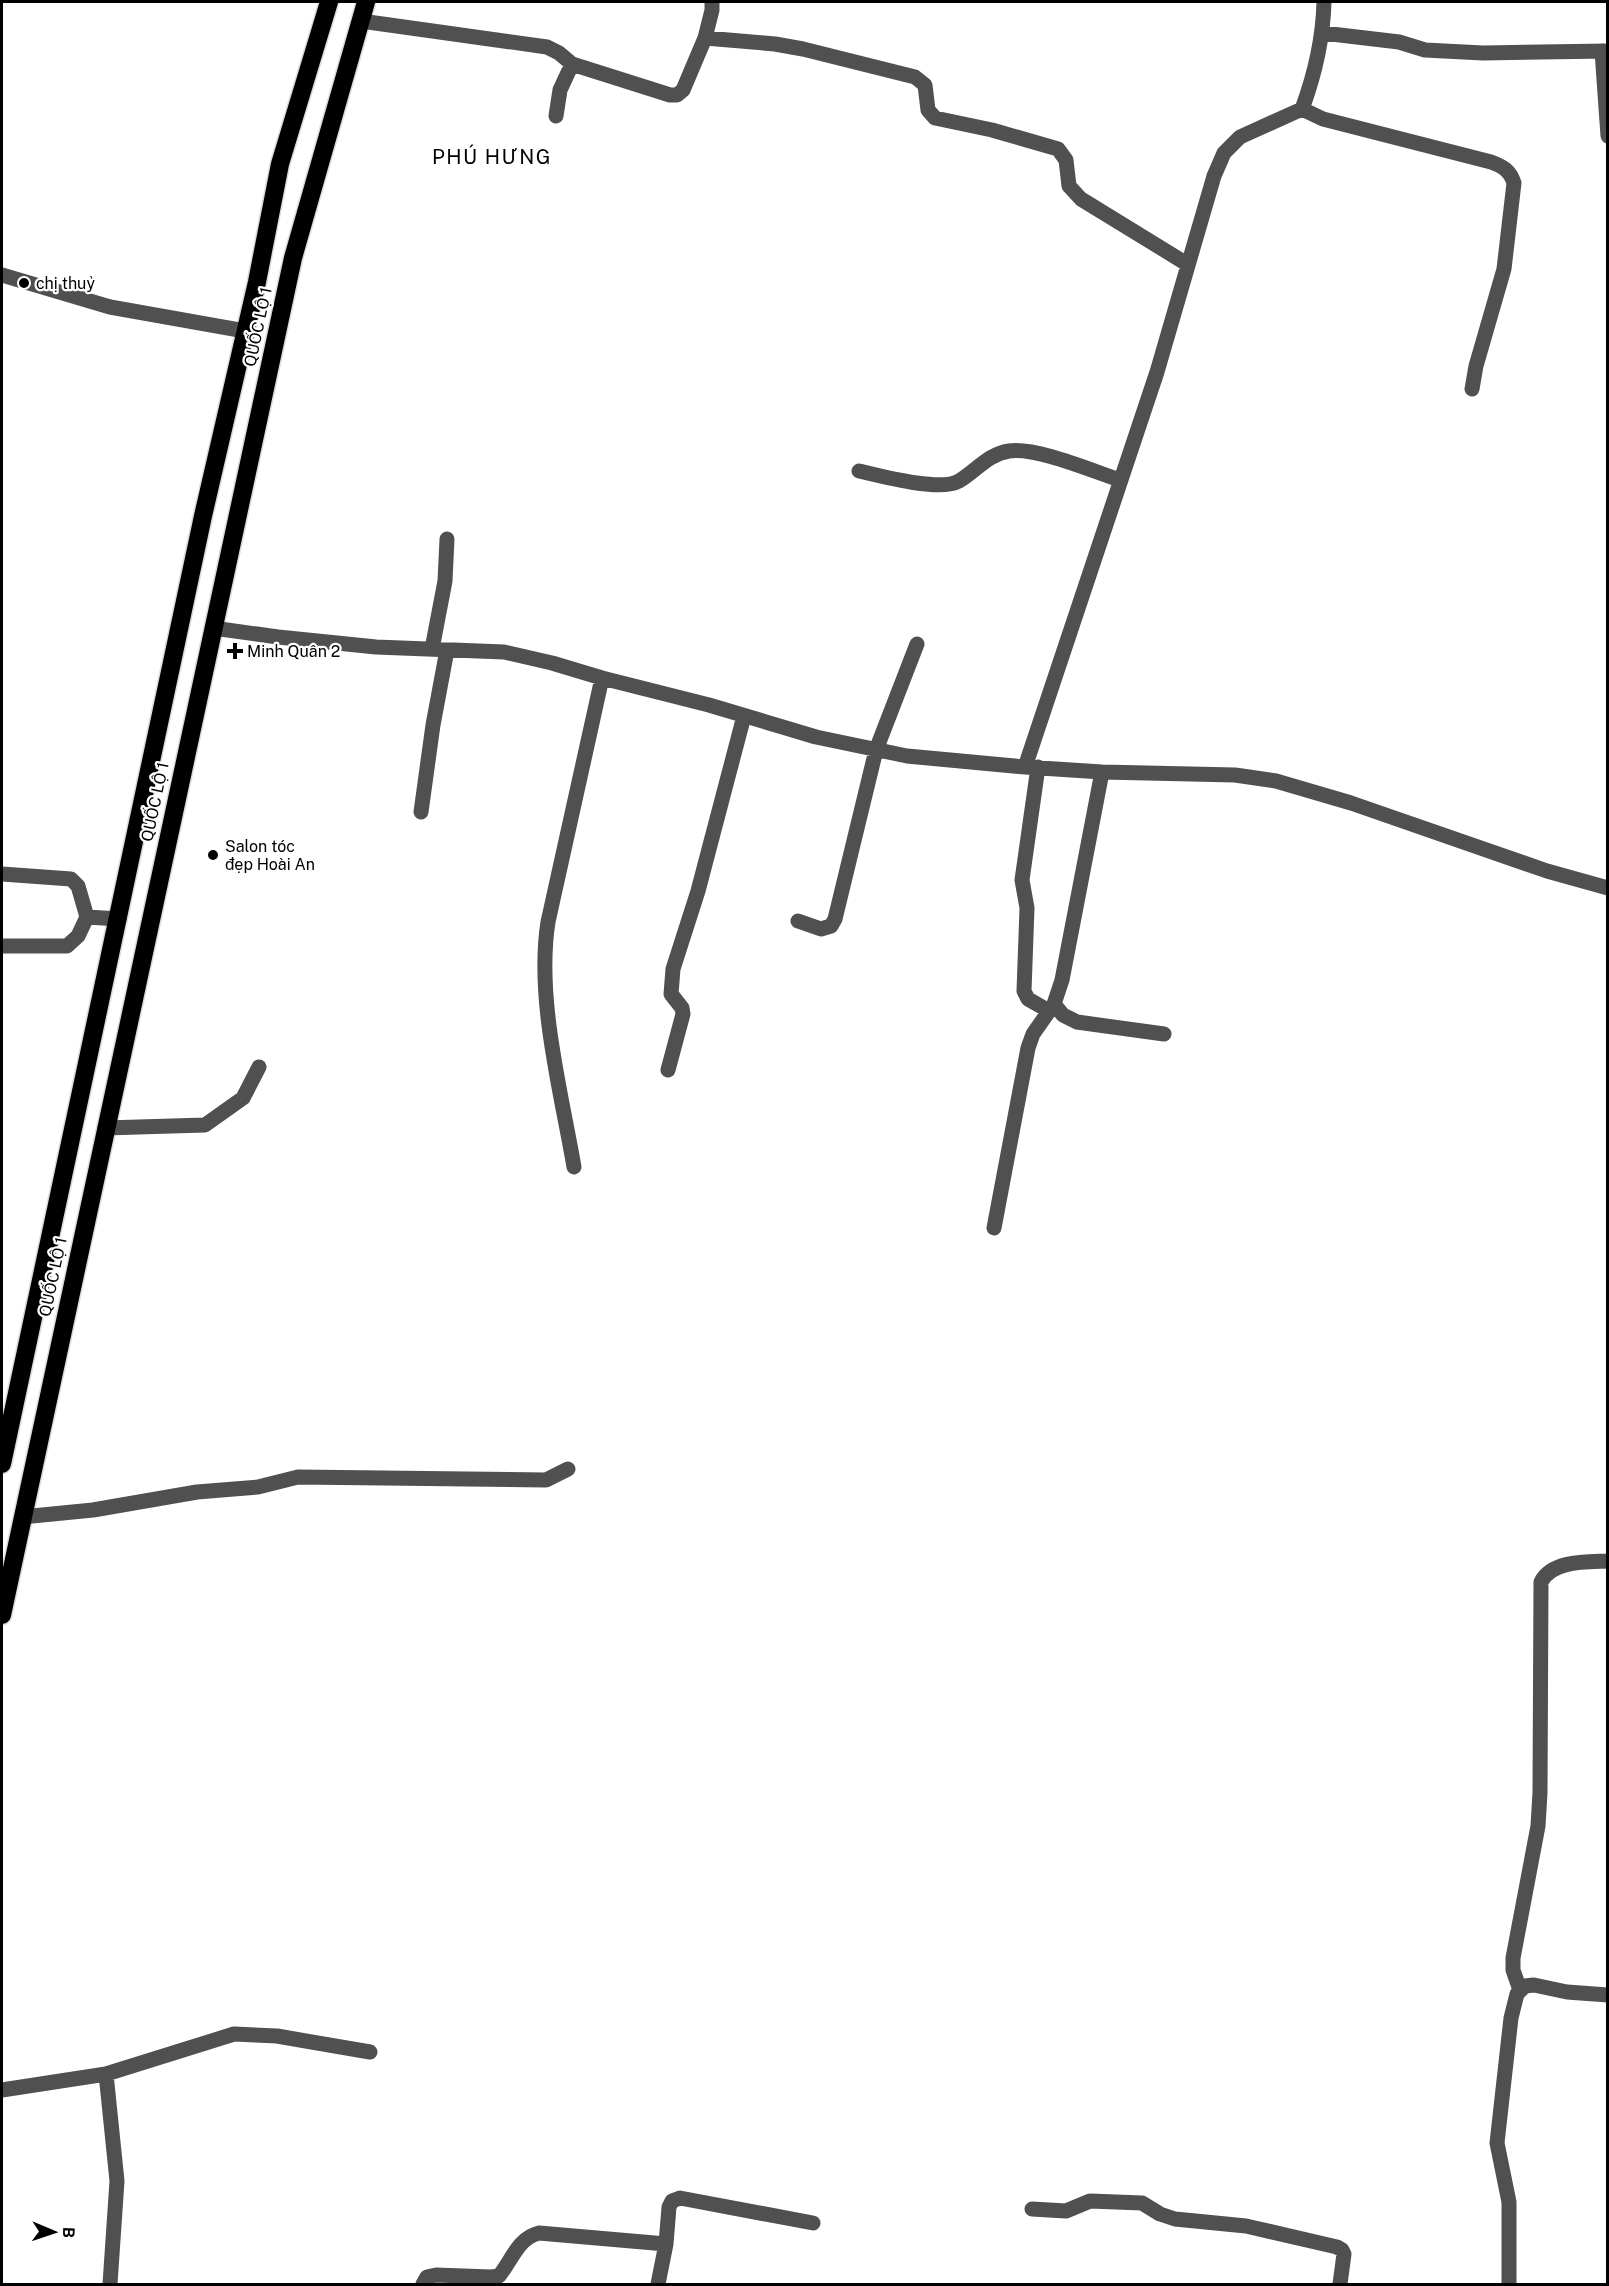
<svg xmlns="http://www.w3.org/2000/svg" width="1609" height="2286" font-family="'Public Sans',sans-serif">
  <style>
    .lines { fill: none; stroke-linecap: round; stroke-linejoin: round }
    .highway-casing { stroke: #dbdbdb; stroke-width: 21 }
    .minor { stroke: #505050; stroke-width: 15 }
    .highway { stroke: #000; stroke-width: 18 }
    .poi-dot { fill: #000; stroke: #fff; stroke-width: 2 }
    .labels { text-anchor: middle; dominant-baseline: central; stroke-width: 4.5; stroke-linejoin: round; paint-order: stroke }
    .poi-label { font-size: 16px; fill: #000; stroke: #fff; text-anchor: start }
    .street-label { font-size: 16px; fill: #000; stroke: #fff }
    .quarter-label { font-size: 20px; letter-spacing: 1.5px; fill: #000; stroke: #fff }
  </style>
  <rect width="100%" height="100%" fill="#fff"/>
  <g class="lines">
    <defs>
      <path id="highway" d="M2,1464L203,516L257,282L280,164L329,2
        M2,1615L293,258L366,2"/>
    </defs>
    <!-- highway casing -->
    <use href="#highway" class="highway-casing"/>
    <!-- minor -->
    <path class="minor" d="M712,2V10L705,38L775,44L803,49L915,77L925,85L928,110L935,118L992,130L1058,149L1066,160L1069,186L1081,199L1187,264
      M361,21L547,47L559,53L572,64L670,95H677L683,90L705,38
      M1323,33L1399,42L1425,50L1483,53L1608,51
      M1602,51L1608,136
      M1302,109L1323,119L1491,162C1502,166 1510,170 1514,183L1504,269L1476,366L1472,389
      M556,116L560,90L572,64
      M2,275L110,307L245,331
      M859,471C881,476 940,492 959,481C976,471 988,454 1009,451C1037,447 1092,471 1120,480
      M213,628L278,637L376,647L504,652L552,663L602,678L709,705L816,737L907,756L1025,767L1102,772L1235,775L1276,781L1351,803L1547,871L1608,888
      M432,649L445,581L447,539
      M1025,767L1157,372L1214,176L1224,153L1240,137L1302,109C1315,74 1323,40 1324,2
      M1038,767L1022,880L1027,908L1024,991L1028,999L1049,1011
      M421,812L433,725L447,650
      M2,874L71,879L78,886L87,917L78,936L67,946H2
      M87,917L119,919
      M798,921L821,929L831,926L835,919L876,750L917,644
      M1054,1004L1063,1015L1077,1022L1164,1034
      M668,1070L683,1014L682,1008L671,994L673,969L698,891L744,716
      M105,1128L205,1125L243,1098L259,1067
      M574,1167C561,1091 536,998 548,922L602,678
      M994,1228L1028,1048L1033,1034L1054,1004L1062,980L1102,772
      M22,1517L93,1510L197,1492L258,1487L298,1477L546,1480L568,1469
      M1520,1990L1513,1970V1958L1538,1826L1540,1793L1541,1582C1552,1560 1587,1562 1608,1561
      M106,2074L234,2034L277,2036L370,2052
      M2,2090L106,2074L117,2181L110,2284
      M1032,2209L1066,2211L1090,2201L1142,2203L1160,2214L1175,2219L1246,2226L1337,2247L1342,2250L1344,2254L1340,2284
      M423,2284L427,2277L436,2275L491,2277L499,2276C512,2260 518,2238 539,2233L666,2244L669,2207L672,2201L680,2198L813,2223
      M658,2284L666,2244
      M1509,2284V2202L1497,2143L1511,2018L1517,1994L1525,1986L1534,1985L1567,1992L1608,1995"/>
    <!-- highway -->
    <use href="#highway" class="highway"/>
  </g>
  <!-- markers -->
  <g class="poi-dot">
    <circle cx="24" cy="283" r="6"/>
    <path d="M232 642h6v6h6v6h-6v6h-6v-6h-6v-6h6z"/>
    <circle cx="213" cy="855" r="6"/>
  </g>
  <g class="labels">
    <!-- poi labels -->
    <g class="poi-label">
      <text x="36" y="283">chị thuỷ</text>
      <text x="247" y="651">Minh Quân 2</text>
      <text x="225" y="846">Salon tóc<tspan x="225" dy="18">đẹp Hoài An</tspan></text>
    </g>
    <!-- street labels -->
    <g class="street-label">
      <text transform="translate(258 327) rotate(-78)">QUỐC LỘ 1</text>
      <text transform="translate(155 802) rotate(-78)">QUỐC LỘ 1</text>
      <text transform="translate(53 1277) rotate(-78)">QUỐC LỘ 1</text>
    </g>
    <!-- quarter labels -->
    <g class="quarter-label">
      <text x="492" y="157">PHÚ HƯNG</text>
    </g>
  </g>
  <!-- border -->
  <rect width="1609" height="2286" fill="none" stroke="#000000" stroke-width="6"/>
  <!-- north arrow -->
  <g transform="translate(54 2232) rotate(92)" stroke="#ffffff" stroke-width="4.5" paint-order="stroke">
  <path d="M0-4.5L10 22L0 15L-10 22Z" fill="#000000"/>
  <text y="-9" font-size="16" font-weight="bold" text-anchor="middle" fill="#000000">B</text>
  </g>
</svg>
